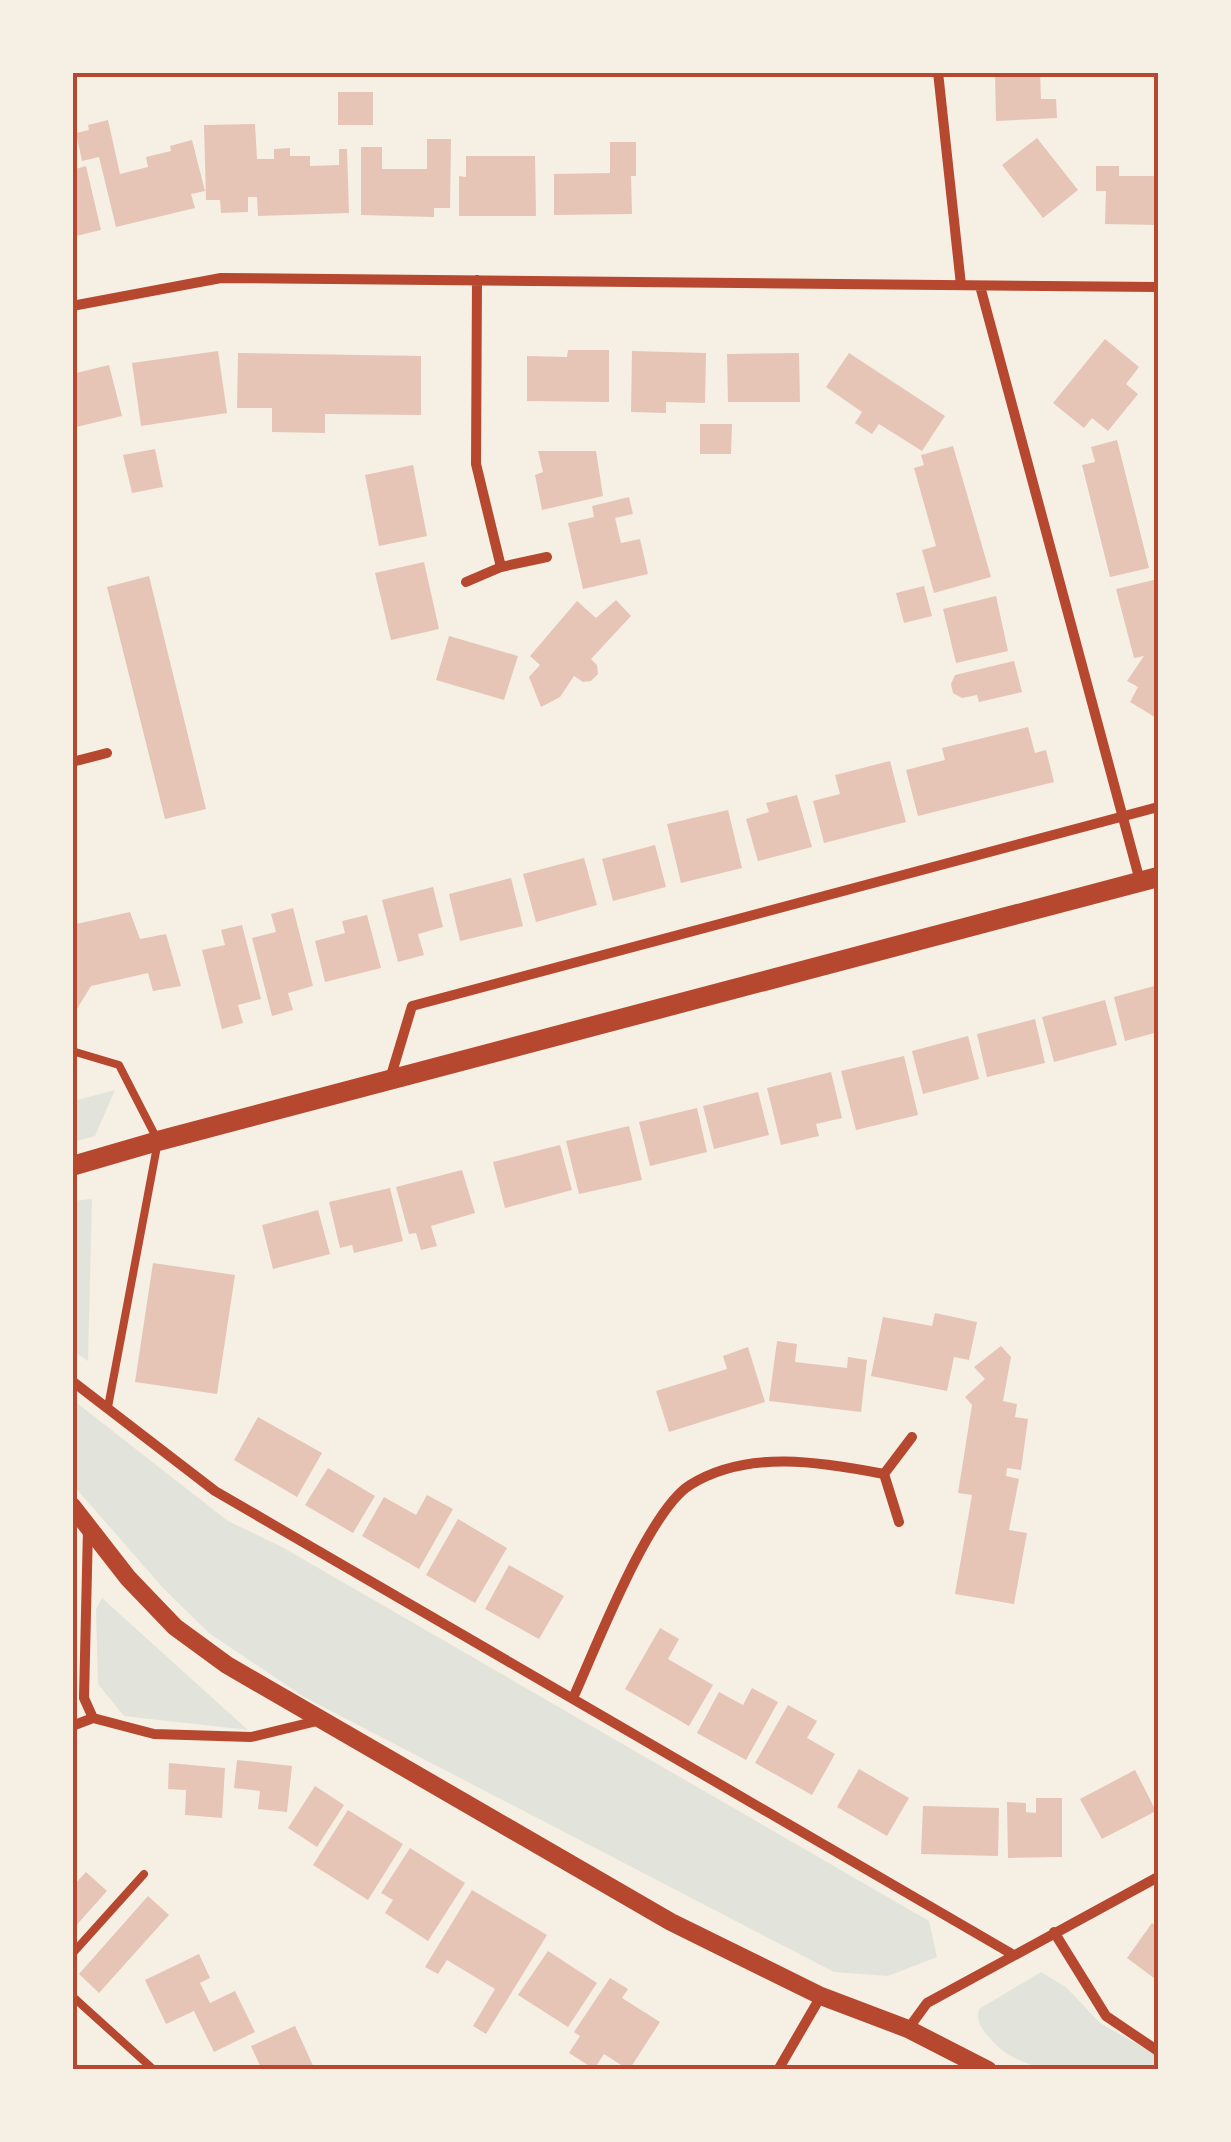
<svg xmlns="http://www.w3.org/2000/svg" width="1231" height="2142" font-family="'Fira Sans Condensed',sans-serif">
  <style>
    .green { fill: #e2e4dc }
    .building { fill: #e6c5b7 }
    .lines { fill: none; stroke-linecap: round; stroke-linejoin: round }
    .service { stroke: #b5482f; stroke-width: 8 }
    .minor { stroke: #b5482f; stroke-width: 10 }
    .tertiary { stroke: #b5482f; stroke-width: 18 }
    .secondary { stroke: #b5482f; stroke-width: 20 }
    .neatline { fill: none; stroke: #b5482f; stroke-width: 4 }
  </style>
  <rect width="100%" height="100%" fill="#f6efe4"/>
  <!-- green -->
  <path class="green" d="M115,1090L95,1136L73,1142V1101Z
    M92,1199L88,1361L73,1351L72,1201Z
    M73,1400L228,1521L282,1547L929,1921L937,1957L888,1976L834,1972L304,1697L209,1633L163,1588L73,1485Z
    M102,1598L248,1730L124,1716L98,1684L96,1609Z
    M1041,1972L1066,1987L1100,2023L1158,2056V2069C1103,2069 1026,2085 988,2036C980,2026 976,2021 979,2009Z"/>
  <!-- building -->
  <path class="building" d="M995,72H1040L1041,99H1056L1057,118L996,121Z
    M338,92H373V125H338Z
    M108,120L120,174L148,167L146,157L171,151L170,146L192,140L205,191L191,194L195,208L116,227L99,157L82,161L76,133L89,130L88,125Z
    M255,124L257,159H274V149L290,148V156H310V166L339,165V149H347L349,213L258,216L257,197H248V212L221,213L220,200H206L204,125Z
    M1037,138L1078,190L1043,218L1002,165Z
    M427,139H451L450,208H434V217L361,215V147H382V169H427Z
    M610,142H636V176H631L632,214L554,215V174L610,173Z
    M466,156H535L536,216H459V176L466,177Z
    M1155,161H1158V225L1105,224L1106,191H1096V166H1119V176H1155Z
    M86,166L101,230L72,237V170Z
    M1105,339L1139,367L1126,384L1138,394L1108,431L1092,418L1084,428L1053,403Z
    M568,350H609V402L527,401V356L567,357Z
    M218,351L227,413L141,426L132,363Z
    M632,351L706,353L705,403L666,402V413L631,412Z
    M238,353L421,356V415L325,414V433L272,432V408H237Z
    M799,353L800,402H728L727,354Z
    M849,353L945,416L922,451L879,424L872,434L855,423L862,412L826,387Z
    M109,365L122,416L72,428V374Z
    M700,424H732L731,454H700Z
    M1117,440L1149,568L1110,577L1082,465L1095,462L1091,447Z
    M953,446L991,577L934,593L922,550L936,546L914,468L924,465L921,455Z
    M155,449L163,487L132,493L123,455Z
    M538,451H596L603,496L542,510L535,475L543,472Z
    M413,465L427,536L379,546L365,475Z
    M629,497L633,514L615,518L621,543L640,539L648,574L583,589L568,523L594,517L592,506Z
    M424,562L439,629L391,640L375,573Z
    M149,576L206,809L165,819L107,587Z
    M1158,579V652L1154,653L1158,656V719L1130,702L1138,687L1127,681L1144,656L1134,658L1116,589Z
    M924,586L932,616L904,623L896,593Z
    M996,596L1008,651L956,663L943,609Z
    M616,600L631,616L591,659L597,665L598,674L591,681L583,682L574,676L560,697L541,707L529,677L540,665L530,656L577,601L596,618Z
    M449,636L518,656L504,700L436,680Z
    M1014,661L1022,692L979,702L977,695L962,698L953,693L951,684L955,675Z
    M1028,727L1035,753L1046,750L1054,782L918,816L906,770L945,760L942,748Z
    M890,761L906,822L824,843L813,801L840,794L835,775Z
    M797,795L812,847L758,861L746,819L769,812L766,803Z
    M728,810L742,868L681,883L667,824Z
    M655,845L666,887L613,901L602,859Z
    M584,858L597,905L536,922L523,874Z
    M511,878L523,926L460,941L449,894Z
    M433,887L443,927L418,934L424,955L398,962L382,900Z
    M293,908L313,986L288,993L293,1010L272,1016L252,938L276,932L271,914Z
    M130,912L140,939L166,934L181,986L153,991L148,973L91,986L72,1017V925Z
    M367,915L381,968L325,982L315,941L345,933L342,921Z
    M242,925L261,999L238,1005L243,1023L222,1029L202,950L225,945L221,930Z
    M1158,985V1032L1125,1041L1114,997Z
    M1105,1000L1117,1045L1054,1062L1042,1017Z
    M1035,1019L1045,1063L987,1077L977,1034Z
    M968,1036L979,1079L923,1094L912,1051Z
    M904,1056L918,1115L856,1130L841,1071Z
    M831,1072L842,1118L816,1124L819,1136L781,1145L767,1088Z
    M758,1092L769,1135L714,1149L703,1106Z
    M697,1108L707,1152L650,1166L639,1122Z
    M629,1126L642,1180L579,1194L566,1141Z
    M560,1145L572,1190L505,1208L493,1162Z
    M462,1170L475,1213L431,1226L437,1246L421,1250L416,1233L409,1234L396,1187Z
    M390,1188L403,1241L354,1253L352,1245L340,1248L329,1202Z
    M318,1210L330,1254L273,1269L262,1225Z
    M153,1263L235,1275L217,1394L135,1382Z
    M935,1313L977,1322L969,1360L954,1357L947,1391L871,1376L883,1317L932,1326Z
    M777,1341L797,1344L795,1362L847,1368L848,1357L867,1360L861,1412L769,1401Z
    M1001,1346L1011,1357L1003,1401L1017,1404L1015,1417L1028,1419L1021,1470L1007,1468L1006,1476L1019,1479L1009,1530L1027,1533L1014,1604L955,1594L972,1495L958,1493L972,1405L965,1397L985,1379L974,1367Z
    M748,1347L765,1402L669,1432L656,1391L727,1369L723,1356Z
    M258,1417L322,1453L297,1497L234,1460Z
    M328,1468L375,1496L353,1533L305,1505Z
    M427,1495L453,1509L419,1569L362,1536L384,1497L416,1515Z
    M458,1519L507,1548L475,1603L426,1575Z
    M509,1565L564,1596L539,1639L485,1609Z
    M660,1628L679,1639L668,1659L713,1685L689,1726L625,1689Z
    M752,1688L778,1702L746,1760L697,1733L719,1692L743,1705Z
    M788,1705L817,1721L807,1738L835,1754L812,1795L755,1763Z
    M237,1760L292,1766L287,1812L258,1809L260,1791L234,1788Z
    M169,1763L225,1768L222,1818L185,1815L186,1790L168,1789Z
    M859,1769L909,1798L887,1836L837,1807Z
    M1135,1770L1156,1811L1102,1839L1080,1799Z
    M315,1786L344,1805L317,1847L288,1828Z
    M1036,1798H1062V1857L1008,1858L1007,1802L1026,1803V1812L1036,1813Z
    M923,1806L999,1808L998,1856L921,1854Z
    M348,1810L403,1844L368,1900L313,1865Z
    M410,1848L465,1883L428,1941L385,1913L393,1900L381,1893Z
    M86,1872L107,1891L72,1930V1887Z
    M472,1890L547,1935L486,2034L473,2026L495,1989L447,1960L438,1974L425,1967Z
    M148,1896L169,1915L99,1993L79,1974Z
    M1152,1923L1158,1928V1981L1127,1958Z
    M548,1951L597,1983L568,2027L518,1995Z
    M199,1954L210,1978L200,1983L210,2003L235,1991L255,2032L214,2052L194,2011L166,2024L145,1980Z
    M610,1978L628,1989L622,1998L660,2022L629,2070L604,2054L594,2069L569,2053L580,2036L574,2032Z
    M295,2026L315,2070H262L251,2046Z"/>
  <g class="lines">
    <!-- service -->
    <path class="service" d="M72,1051L119,1065L158,1141L108,1407
      M72,1954L144,1874
      M72,1996L154,2070"/>
    <!-- minor -->
    <path class="minor" d="M938,72L961,285
      M477,280L476,464L501,567
      M980,286L1140,881
      M72,306L221,278L1158,287
      M466,582L501,567L547,557
      M72,762L107,753
      M390,1079L412,1006L1158,807
      M72,1381L215,1491L1012,1954
      M899,1522L884,1474L912,1437
      M88,1528L84,1698L93,1718L154,1734L251,1737L321,1720
      M573,1698C595,1650 648,1511 690,1485C747,1449 822,1462 884,1474
      M72,1726L93,1718
      M1054,1932L1106,2016L1158,2051
      M908,2029L927,2003L1158,1877
      M778,2070L821,1996"/>
    <!-- tertiary -->
    <path class="tertiary" d="M72,1506L128,1578L175,1627L227,1665L671,1922L821,1996L908,2029L988,2070"/>
    <!-- secondary -->
    <path class="secondary" d="M72,1166L158,1141L1158,877"/>
  </g>
  <!-- border -->
  <rect width="1231" height="2142" fill="none" stroke="#f6efe4" stroke-width="150"/>
  <rect x="75" y="75" width="1081" height="1992" class="neatline"/>
</svg>
